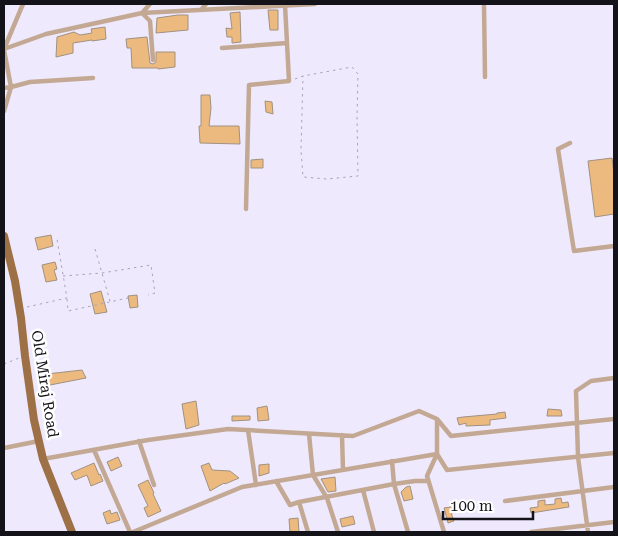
<svg xmlns="http://www.w3.org/2000/svg" width="618" height="536" font-family="'Roboto Serif',serif">
  <style>
    .building { fill: #ecba7f; stroke: #a09181 }
    .lines { fill: none; stroke-linecap: round; stroke-linejoin: round }
    .path { stroke: #a9a4b5; stroke-width: 1; stroke-dasharray: 2.5 4; stroke-linecap: butt }
    .minor { stroke: #c3a993; stroke-width: 4.5 }
    .primary { stroke: #9d7046; stroke-width: 8 }
    .labels { text-anchor: middle; dominant-baseline: central; stroke-width: 5; stroke-linejoin: round; paint-order: stroke }
    .street-label { font-size: 15px; fill: #15131a; stroke: #fff }
  </style>
  <rect width="100%" height="100%" fill="#efe9fe"/>
  <!-- building -->
  <path class="building" d="M268,10H278V30H270Z
    M240,12L241,42L232,43V37H227L226,28L232,29L230,13Z
    M178,15H188V30L156,33L157,18Z
    M105,27L106,39L92,41V40L73,43V53L56,57L57,37L74,32L80,35L92,33L91,29Z
    M147,37L150,63L153,64L156,62V52H175V67L158,69V68H132L131,48H127L126,39Z
    M201,95H210L211,108L209,126H239L240,144L200,143L199,126H201Z
    M265,101L272,102L273,114L266,112Z
    M612,158L614,174V214L595,217L588,161Z
    M263,159V168H251V160Z
    M51,235L53,246L38,250L35,238Z
    M55,262L57,269L54,270L57,280L46,282L42,265Z
    M101,291L107,312L95,314L90,294Z
    M137,295L138,307L130,308L128,296Z
    M82,370L86,378L50,385L47,374Z
    M196,401L199,425L186,429L182,404Z
    M267,406L269,420L258,421L257,408Z
    M548,409L561,410L562,416H547Z
    M505,412L506,418L490,420V425L466,426V423L459,425L457,418L463,417L497,414V413Z
    M232,416H250V420L232,421Z
    M118,457L122,466L111,471L107,462Z
    M94,463L99,475L100,474L103,481L91,486L87,475L75,480L71,473Z
    M209,463L212,470L230,471L239,478L225,484L224,483L210,491L201,466Z
    M269,464V473L259,476V465Z
    M335,477L336,491L328,492L321,479Z
    M148,480L154,493L153,494L161,511L148,517L144,508L148,506L138,485Z
    M410,486L413,499L404,501L401,492L406,487Z
    M561,498L562,503L568,502L569,507L531,513L530,508L538,507V501L545,500V505L555,504V499Z
    M451,507L452,516L454,521L448,523L444,508Z
    M110,510L111,514L117,512L120,520L107,524L103,513Z
    M353,516L355,524L342,527L340,519Z
    M298,518L299,532H290L289,519Z"/>
  <g class="lines">
    <!-- path -->
    <path class="path" d="M295,79L303,76L352,67L358,74L357,117L358,176L327,179L303,177L301,150L303,76
      M95,249L110,301
      M63,276L102,273L151,265L155,293L148,295
      M67,299L68,311L128,298
      M27,307L67,298L57,239
      M4,364L19,358"/>
    <!-- minor -->
    <path class="minor" d="M484,4L485,77
      M201,10L206,4
      M142,13L150,21L153,60
      M142,13L150,4
      M222,48L287,43
      M4,49L46,34L142,13L315,4
      M4,49L23,4
      M4,50L11,87L30,82L93,78
      M4,88L11,87L4,111
      M570,143L558,149L574,251L614,246
      M246,209L249,85L289,81L285,5
      M437,419V454L427,476L444,532
      M248,430L256,485
      M309,434L313,475L327,498L338,532
      M342,435L343,470
      M139,441L154,485
      M4,448L39,441
      M94,450L130,532
      M43,459L148,440L228,429L353,436L419,411L437,419L451,436L614,419
      M392,461L394,484L415,481H428
      M276,481L290,505L299,502L308,532
      M363,490L374,532
      M505,501L614,487
      M299,502L394,484L408,532
      M133,532L242,487L437,454L447,470L614,453
      M531,532L614,522
      M588,532L578,457L576,391L591,381L614,378"/>
    <!-- primary -->
    <path class="primary" d="M4,236L15,281L21,318L25,356L34,420L43,459L72,532"/>
  </g>
  <g class="labels">
    <!-- street labels -->
    <g class="street-label">
      <text transform="translate(45 384) rotate(81)">Old Miraj Road</text>
    </g>
  </g>
  <!-- border -->
  <rect width="618" height="536" fill="none" stroke="#15131a" stroke-width="10"/>
  <!-- scale -->
  <path d="M443 511v8h90v-8" fill="none" stroke="#15131a" stroke-width="2.5"/>
  <text x="450" y="511" font-size="15" fill="#15131a" stroke="#ffffff" stroke-width="4" paint-order="stroke">100 m</text>
</svg>
